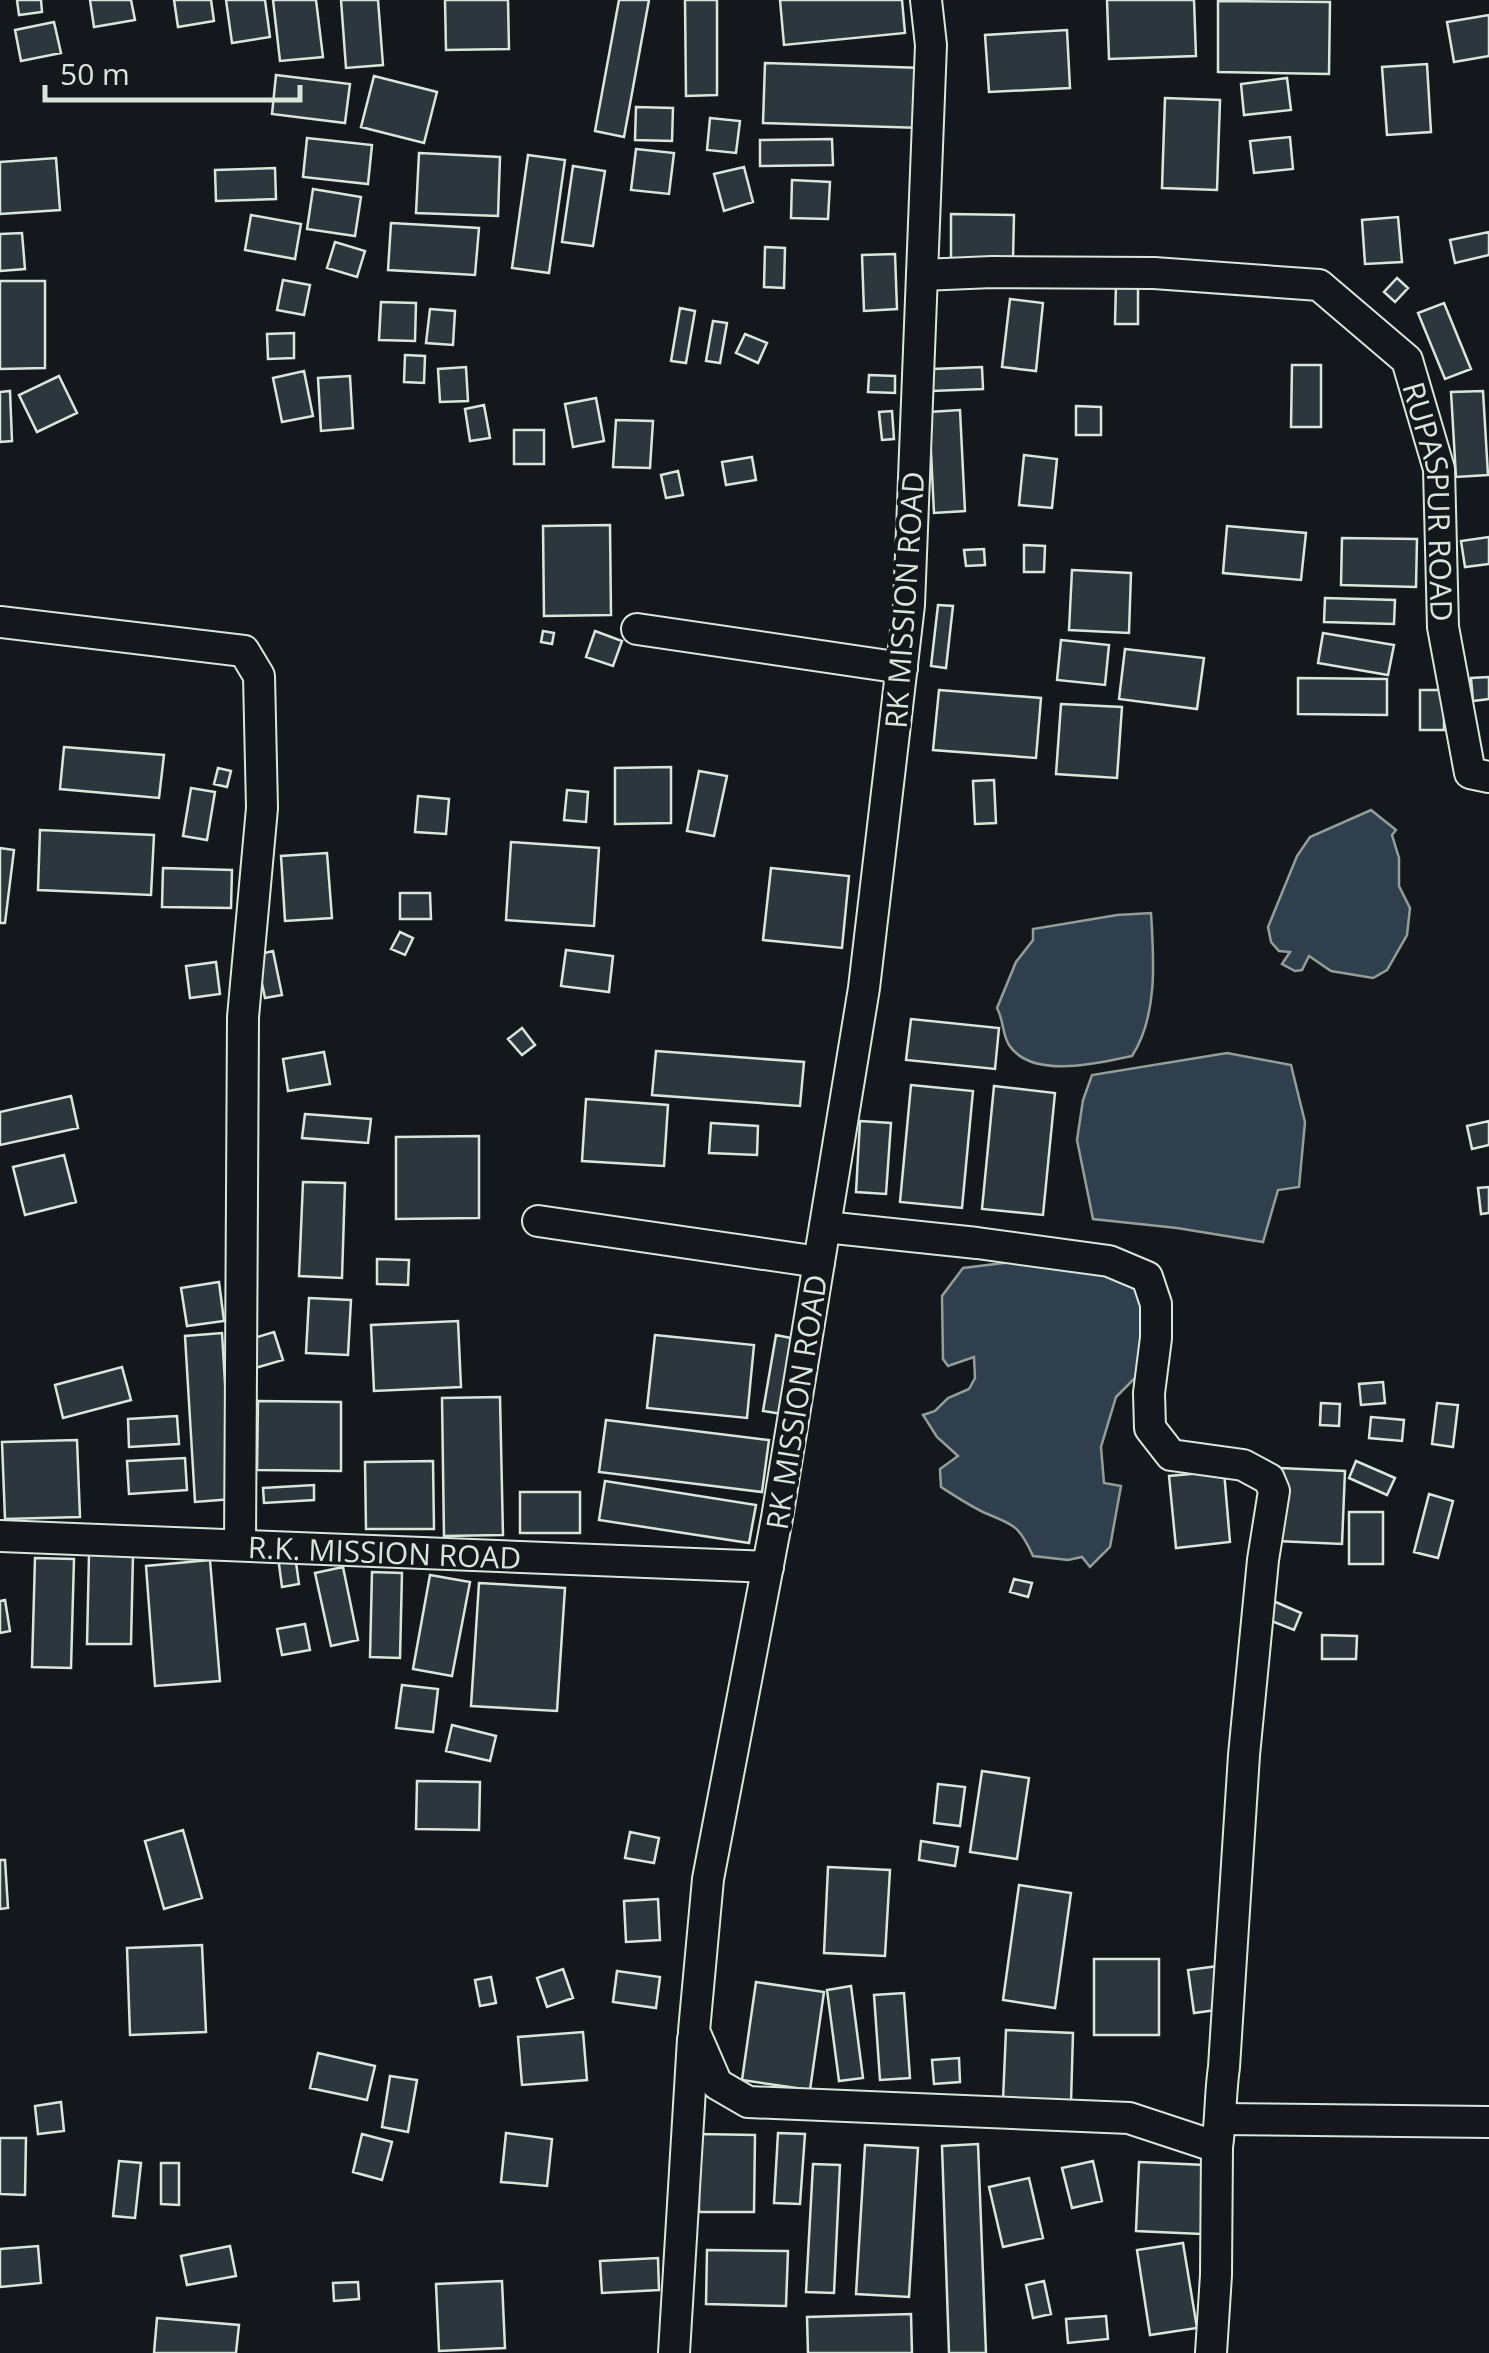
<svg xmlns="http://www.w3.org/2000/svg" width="1489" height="2353" font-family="'Open Sans',sans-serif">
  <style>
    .water { fill: #2f3f4d; stroke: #939e99; stroke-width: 2.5 }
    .building { fill: #2c363c; stroke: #d8e6dc; stroke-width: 2.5 }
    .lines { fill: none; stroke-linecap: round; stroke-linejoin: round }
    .street-casing { stroke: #d8e6dc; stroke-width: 34 }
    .street { stroke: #14181c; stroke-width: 30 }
    .labels { text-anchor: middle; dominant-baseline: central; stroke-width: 8; stroke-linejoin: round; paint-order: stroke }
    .street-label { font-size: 30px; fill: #d8e6dc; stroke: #14181c }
  </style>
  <rect width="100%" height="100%" fill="#14181c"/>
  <!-- water -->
  <path class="water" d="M1371,810L1396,830L1392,835L1399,858V886L1410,908L1407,935L1387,970L1373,978L1331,971L1309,956L1302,970L1295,971L1282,964L1290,952L1279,951L1271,942L1268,927L1297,856L1310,837Z
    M1151,913C1154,959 1158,1016 1132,1056C1099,1063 1032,1080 1009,1045C1002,1034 1004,1021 997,1008L1016,962L1033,940V929L1117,915Z
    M1227,1053L1291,1065L1305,1122L1299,1187L1278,1190L1263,1242L1177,1228L1093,1219L1077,1140L1083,1100L1092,1075Z
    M1012,1262L1107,1273L1141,1293L1140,1373L1116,1397L1101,1447L1104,1483L1121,1486L1110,1547L1090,1567L1082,1557L1068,1560L1033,1556C1019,1525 1014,1525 985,1513C970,1506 955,1496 941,1487L940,1469L958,1456L937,1437L923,1415L935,1411L948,1398L969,1389L975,1378L974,1357L948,1366L943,1359L942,1296L963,1268Z"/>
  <!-- building -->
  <path class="building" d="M17,0H41L42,12L19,15Z
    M90,0H131L135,20L94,27Z
    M174,0H211L214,21L178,27Z
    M226,0H265L270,37L232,43Z
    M273,0H316L323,57L280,61Z
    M341,0H378L383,65L346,68Z
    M445,0H508L509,49L446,50Z
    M619,0H649L624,137L595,131Z
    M685,0H717V95L686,96Z
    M780,0H902L905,33L784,45Z
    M1107,0H1194L1196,56L1109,59Z
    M1218,1L1330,2L1329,74L1218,72Z
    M1489,15V56L1454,62L1447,22Z
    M54,22L61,53L21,61L15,30Z
    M1067,30L1070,88L989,92L985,35Z
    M765,63L924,68L922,128L763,123Z
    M1427,64L1431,132L1387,135L1382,67Z
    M276,75L350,84L345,123L272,114Z
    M374,76L437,92L424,143L361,127Z
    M1287,78L1291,110L1244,115L1241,84Z
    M1165,98L1220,100L1217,190L1162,188Z
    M636,107L673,108L672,141L635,140Z
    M710,118L740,121L736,153L707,150Z
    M1290,137L1293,169L1254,173L1250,141Z
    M307,138L372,145L368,184L303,177Z
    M832,139L833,165L760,166V140Z
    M636,149L674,153L669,194L631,190Z
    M419,153L500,157L498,216L416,213Z
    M528,155L565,160L549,273L512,268Z
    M56,158L60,210L0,214V162Z
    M573,166L605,171L593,246L562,242Z
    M744,167L753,202L724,211L714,174Z
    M275,168L276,199L216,201L215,170Z
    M792,180L830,182L828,219L791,218Z
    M313,189L361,197L355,236L307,229Z
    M951,214L1014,215L1013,259L951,258Z
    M251,215L301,224L295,259L245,250Z
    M1398,217L1402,262L1365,264L1362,220Z
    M391,223L479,228L475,275L388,270Z
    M1489,232V255L1455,263L1450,240Z
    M22,233L25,269L0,271V234Z
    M335,242L365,251L357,277L327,268Z
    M765,247L785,248L784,288L764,287Z
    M895,254L897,309L864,311L862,255Z
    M1397,278L1408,288L1395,302L1384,292Z
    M283,280L310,285L304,315L277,310Z
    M0,281H45V368L0,369Z
    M1116,283L1138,284V324H1115Z
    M1010,299L1043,303L1036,371L1002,367Z
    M381,302L416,303L415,341L379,340Z
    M1444,303L1471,369L1445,379L1418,313Z
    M680,308L695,311L686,363L671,361Z
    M430,309L455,311L453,345L426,343Z
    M713,321L727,323L720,363L706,361Z
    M294,333V358L268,359L267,334Z
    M745,334L767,343L758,363L736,353Z
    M405,355L425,356L424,383L404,382Z
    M1292,365H1321V427H1291Z
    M466,367L468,401L440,402L438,369Z
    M982,367L983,389L932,391V369Z
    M304,371L313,416L282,422L273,378Z
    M869,375L895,376V393L868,392Z
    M59,376L77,413L37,432L19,395Z
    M350,376L353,428L321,431L318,378Z
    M10,391L12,441L0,442V392Z
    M1483,391L1488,475L1456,477L1451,392Z
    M596,398L604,441L573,447L565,404Z
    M484,405L490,438L470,441L465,409Z
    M1076,406L1101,407V435H1076Z
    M960,410L965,511L934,513L929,412Z
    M892,411L894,439L882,440L879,412Z
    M616,420L653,421L650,468L613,467Z
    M514,430H544V464H514Z
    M1024,455L1057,459L1052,508L1019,505Z
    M752,457L756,480L726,485L722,462Z
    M678,471L683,495L666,498L661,475Z
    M610,525L611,615L544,616L543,526Z
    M1227,526L1306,533L1301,580L1223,573Z
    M1489,537V564L1465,567L1461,541Z
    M1342,538L1417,539L1416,587L1341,585Z
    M1024,545L1045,546L1044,572H1024Z
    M984,549L985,565L966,566L964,550Z
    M1072,570L1131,573L1129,633L1069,630Z
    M1325,598L1395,600L1394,624L1324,622Z
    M938,605L953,606L946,668L931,666Z
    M543,631L554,633L552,644L541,642Z
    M595,631L622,641L613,666L586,657Z
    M1323,633L1394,645L1388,675L1318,663Z
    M1061,640L1109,645L1105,685L1057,680Z
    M1125,649L1204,658L1197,709L1119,699Z
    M1489,677V699L1473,701L1471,678Z
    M1298,678L1387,679V715L1298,714Z
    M939,690L1041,698L1036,758L933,750Z
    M1420,690H1444V730H1420Z
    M1061,704L1122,707L1117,778L1056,774Z
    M64,747L164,755L159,798L60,789Z
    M671,767V823L615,824V768Z
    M218,768L231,771L227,787L214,784Z
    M699,771L727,776L714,836L687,831Z
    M994,780L996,823L975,824L973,781Z
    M191,788L215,792L207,840L183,836Z
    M567,790L588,792L586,822L564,820Z
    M418,796L449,799L446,834L415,832Z
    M40,830L154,835L151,895L38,890Z
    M511,842L599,848L594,926L506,920Z
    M0,848L14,850L5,923H0Z
    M327,853L332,918L285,921L281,856Z
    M163,868L232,870L231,908L162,907Z
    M771,868L849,876L842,948L763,940Z
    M400,893H430L431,919H400Z
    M400,932L413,938L405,955L391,949Z
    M566,950L613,956L609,992L561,986Z
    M273,951L282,995L265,998L256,955Z
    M216,962L220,994L190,998L186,966Z
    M911,1019L999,1028L995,1069L906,1060Z
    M522,1028L535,1045L522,1055L508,1039Z
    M656,1051L804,1062L800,1106L652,1095Z
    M324,1052L330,1084L288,1091L283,1059Z
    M911,1085L973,1091L962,1208L900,1202Z
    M994,1086L1055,1093L1043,1215L982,1209Z
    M71,1096L78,1128L0,1145V1112Z
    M586,1099L668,1105L664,1166L582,1161Z
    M305,1114L371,1119L368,1143L302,1138Z
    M860,1121L891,1123L886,1194L856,1192Z
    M1489,1121V1145L1472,1149L1467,1126Z
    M711,1123L758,1126L757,1155L709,1153Z
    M479,1136V1218L396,1219V1137Z
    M64,1155L76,1202L25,1215L13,1167Z
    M303,1182L345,1183L342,1278L299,1276Z
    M1489,1187V1213L1481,1214L1478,1188Z
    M377,1259L409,1260L408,1285L377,1284Z
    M219,1282L224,1321L187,1326L181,1288Z
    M309,1298L351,1300L348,1355L306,1353Z
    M458,1321L461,1387L374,1391L371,1325Z
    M274,1332L283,1360L252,1369L244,1341Z
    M222,1333L232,1499L195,1502L185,1336Z
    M655,1335L754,1345L747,1418L647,1408Z
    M776,1335L796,1339L782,1414L763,1411Z
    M122,1367L131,1400L63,1418L55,1385Z
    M1383,1382L1385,1403L1361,1405L1359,1384Z
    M500,1397L503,1535L444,1536L442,1398Z
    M258,1401L341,1402V1471L257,1470Z
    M1321,1403L1340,1404L1339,1426L1320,1425Z
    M1437,1403L1458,1405L1453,1447L1432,1444Z
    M177,1416L179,1444L129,1447L128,1419Z
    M1371,1417L1404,1420L1402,1441L1369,1438Z
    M606,1420L769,1440L762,1492L599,1472Z
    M77,1440L80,1517L5,1519L2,1442Z
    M185,1458L187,1490L129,1494L127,1461Z
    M433,1461L434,1529H366L365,1462Z
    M1356,1461L1395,1478L1387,1495L1349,1478Z
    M1280,1468L1345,1471L1342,1544L1277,1541Z
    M1224,1471L1230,1542L1176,1548L1169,1476Z
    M605,1481L756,1505L749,1543L599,1520Z
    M314,1485V1500L264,1503L263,1488Z
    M520,1492H580V1533H520Z
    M1429,1494L1453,1501L1438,1558L1414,1552Z
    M1349,1512H1383V1564H1349Z
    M89,1554H133L131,1644H87Z
    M295,1555L299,1584L282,1587L278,1557Z
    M35,1558L74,1559L71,1668L32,1667Z
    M210,1560L220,1681L155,1686L146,1566Z
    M343,1567L358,1640L331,1646L315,1573Z
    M372,1572L402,1573L400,1658L370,1657Z
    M430,1575L470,1582L452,1676L413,1669Z
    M1014,1579L1032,1583L1028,1597L1010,1592Z
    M479,1583L565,1588L557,1711L471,1706Z
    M5,1600L10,1631L0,1633V1601Z
    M1271,1600L1301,1613L1294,1630L1264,1618Z
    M305,1624L310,1650L282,1655L277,1629Z
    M1322,1635L1357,1636L1356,1659H1322Z
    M402,1685L438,1689L433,1732L396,1728Z
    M452,1725L496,1736L490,1761L446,1751Z
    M982,1771L1029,1778L1017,1859L970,1852Z
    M417,1781L480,1782L479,1830L416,1829Z
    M938,1784L965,1787L960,1826L934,1823Z
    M183,1830L202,1898L164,1909L145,1841Z
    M630,1832L659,1838L654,1863L625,1858Z
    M921,1841L958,1847L955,1866L919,1860Z
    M0,1860H5L8,1908L0,1909Z
    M828,1867L890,1870L885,1956L824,1953Z
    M1019,1885L1071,1893L1055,2008L1003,2000Z
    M658,1899L660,1940L626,1942L624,1901Z
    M202,1945L206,2032L130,2035L127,1948Z
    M1094,1959H1159V2035H1094Z
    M1218,1966L1224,2009L1194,2013L1188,1970Z
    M563,1969L573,1998L547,2007L537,1978Z
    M617,1971L660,1977L656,2008L613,2002Z
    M491,1977L496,2003L480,2006L475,1980Z
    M756,1982L824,1992L810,2090L742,2080Z
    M851,1986L863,2078L839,2081L827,1990Z
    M904,1993L910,2078L880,2080L874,1995Z
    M1006,2030L1073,2033L1071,2103L1003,2100Z
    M583,2032L587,2080L522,2085L518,2037Z
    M318,2053L375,2066L367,2100L310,2088Z
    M959,2058L960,2082L934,2084L932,2060Z
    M390,2076L417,2080L408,2132L382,2127Z
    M61,2102L64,2131L38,2134L35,2106Z
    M506,2133L552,2139L547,2186L501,2182Z
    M778,2133L805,2134L800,2204L774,2203Z
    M362,2134L392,2142L382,2180L353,2172Z
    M699,2134L755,2135L754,2212H699Z
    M0,2138H26L25,2195L0,2194Z
    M978,2144L986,2353H949L942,2146Z
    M865,2145L918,2148L909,2297L856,2294Z
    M119,2161L141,2163L135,2218L113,2216Z
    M1093,2161L1102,2201L1072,2208L1062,2168Z
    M1139,2162L1205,2165L1201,2234L1136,2231Z
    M161,2163H179V2205L161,2204Z
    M813,2164L840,2165L834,2293L806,2292Z
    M1029,2178L1043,2238L1003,2247L989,2187Z
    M1183,2243L1197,2328L1150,2335L1137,2250Z
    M38,2246L41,2283L0,2287V2249Z
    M230,2246L236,2276L187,2285L181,2256Z
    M707,2250L788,2251L786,2306L706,2304Z
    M658,2258L659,2290L602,2293L600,2261Z
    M502,2281L505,2348L439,2351L436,2284Z
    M1044,2281L1051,2314L1033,2318L1026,2285Z
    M358,2282L359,2299L334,2301L333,2283Z
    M911,2314L912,2353H808L807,2317Z
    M1106,2316L1108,2339L1068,2343L1066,2319Z
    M157,2318L239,2325L236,2353H154Z"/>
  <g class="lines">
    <defs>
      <g id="street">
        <path d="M926,0L931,45L909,605L864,988L777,1518L708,1879L694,2031L717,2084L748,2102L1129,2118L1217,2147L1216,2275L1211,2353"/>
        <path id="s1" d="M922,275L992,272L1154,273L1319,285L1407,360L1439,469L1443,627L1470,773L1489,777"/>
        <path d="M0,622L244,651L259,676L262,808L243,1017L240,1545"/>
        <path d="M637,629L902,668"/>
        <path d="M538,1221L819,1262"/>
        <path d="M825,1227L977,1243L1109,1261L1147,1277L1156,1304V1338L1149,1393L1150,1428L1171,1455L1243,1465L1269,1479L1274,1491L1263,1560L1244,1755L1224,2067C1220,2094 1221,2120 1217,2147"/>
        <path id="s2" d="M0,1536L768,1567"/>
        <path d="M1221,2119L1489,2122"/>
        <path d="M674,2353L693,2039"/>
      </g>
    </defs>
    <!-- street casing -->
    <use href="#street" class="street-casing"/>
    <!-- street -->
    <use href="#street" class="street"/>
  </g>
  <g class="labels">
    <!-- street labels -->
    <g class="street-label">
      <text stroke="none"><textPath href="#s1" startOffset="658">RUPASPUR ROAD</textPath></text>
      <text transform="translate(904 600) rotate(-86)">RK MISSION ROAD</text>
      <text transform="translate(796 1402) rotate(-81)">RK MISSION ROAD</text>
      <text stroke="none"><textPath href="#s2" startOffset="385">R.K. MISSION ROAD</textPath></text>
    </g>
  </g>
  <!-- scale -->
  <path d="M45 85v15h255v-15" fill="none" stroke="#d8e6dc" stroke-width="5"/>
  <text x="60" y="85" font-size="30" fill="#d8e6dc" stroke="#14181c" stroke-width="8" paint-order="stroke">50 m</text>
</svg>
